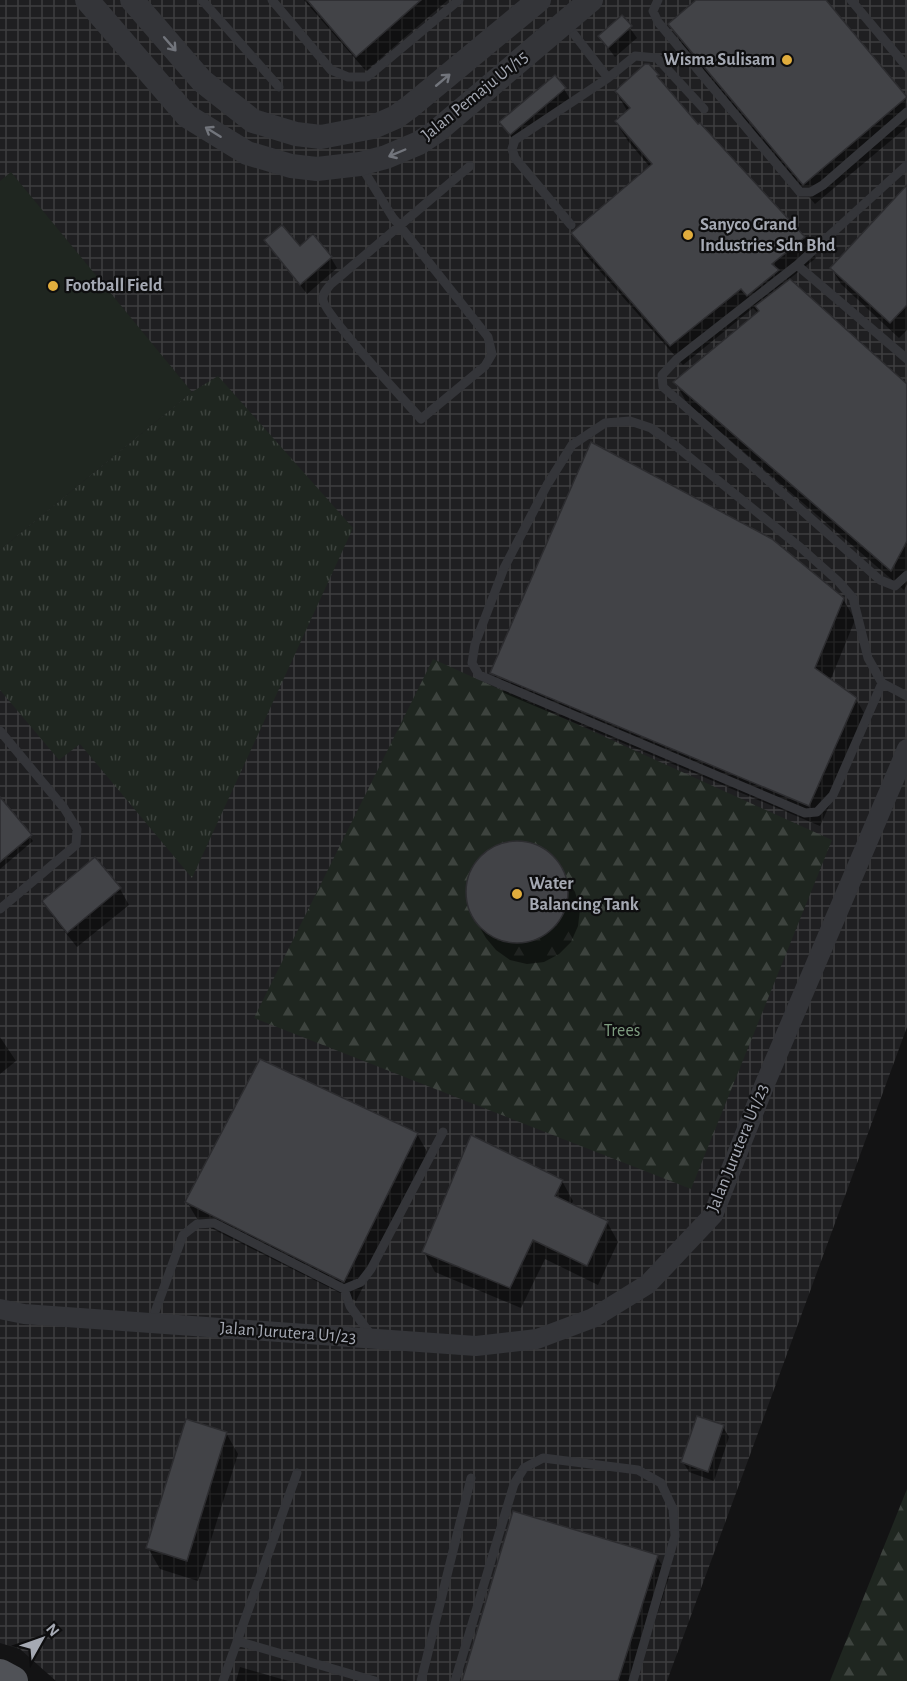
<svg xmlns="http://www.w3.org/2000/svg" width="907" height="1681" font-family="'Alegreya Sans',sans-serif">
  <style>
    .industrial { fill: url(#industrial-grid) }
    .grass { fill: url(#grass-tufts) }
    .forest { fill: url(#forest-firs); fill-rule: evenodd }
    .pitch { fill: #1f2620 }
    .shadow { fill: #0007 }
    .building { fill: #424347; stroke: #2d2d30; stroke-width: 1.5 }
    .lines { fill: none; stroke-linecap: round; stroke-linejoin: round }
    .service { stroke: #343539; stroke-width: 9 }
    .minor { stroke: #343539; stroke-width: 20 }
    .tertiary { stroke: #343539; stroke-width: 24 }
    .primary { stroke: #505257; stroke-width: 30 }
    .oneway { stroke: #72757c }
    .poi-dot { fill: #e1ad3d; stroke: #0e0e0f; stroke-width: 2 }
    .labels { text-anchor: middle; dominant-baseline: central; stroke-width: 4.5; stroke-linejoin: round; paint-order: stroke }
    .poi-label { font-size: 18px; font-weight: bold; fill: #a5a9b3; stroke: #0e0e0f; text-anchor: start }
    .street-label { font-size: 18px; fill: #a5a9b3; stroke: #0e0e0f }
    .park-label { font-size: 18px; fill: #7e9d80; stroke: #0e0e0f }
  </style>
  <defs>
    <pattern id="industrial-grid" width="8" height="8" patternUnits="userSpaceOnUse" patternTransform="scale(1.5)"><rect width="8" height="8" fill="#1f1f21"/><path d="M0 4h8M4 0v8" fill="none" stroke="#3d3d3f"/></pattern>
    <pattern id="grass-tufts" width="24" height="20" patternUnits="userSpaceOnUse" patternTransform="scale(1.5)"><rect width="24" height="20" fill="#1f2620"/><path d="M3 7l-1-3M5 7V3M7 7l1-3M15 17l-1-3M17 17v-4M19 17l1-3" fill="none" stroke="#3d433e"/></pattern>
    <pattern id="forest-firs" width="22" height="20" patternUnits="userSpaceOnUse" patternTransform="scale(1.5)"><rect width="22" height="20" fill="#1f2620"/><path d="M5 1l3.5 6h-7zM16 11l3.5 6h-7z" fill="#3d433e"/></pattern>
  </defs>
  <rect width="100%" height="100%" fill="#131314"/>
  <!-- industrial -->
  <path class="industrial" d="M0,0H907V1027L667,1681H56L20,1649L0,1643Z"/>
  <!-- grass -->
  <path class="grass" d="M218,376L353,528L192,878L80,744L59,760L0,690V550L192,392Z"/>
  <!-- forest -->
  <path class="forest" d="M433,659L832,840L691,1189L254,1018ZM509,841C519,841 530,841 540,846C561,856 572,882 567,904C564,917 554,930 543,936C474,969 428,866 509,841Z
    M907,1489V1681H830Z"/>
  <!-- pitch -->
  <path class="pitch" d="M11,172L192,392L0,550V181Z"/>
  <!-- shadow -->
  <path class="shadow" d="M304,0H448L366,71Z
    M699,0H824L906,97L907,127L815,204L682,45L670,24Z
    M622,17L637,38L615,57L600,37Z
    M658,76L664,87L698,126L700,125L804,238L816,258L788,280L907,386V584L904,590L687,403L675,382L758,313L753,308L683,365L584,253L573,234L650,167L628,141L616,122L628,112L616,92Z
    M564,89L570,99L516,144L501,122Z
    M907,188V330L899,338L841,284L832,269Z
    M266,240L331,258L337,268L307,294Z
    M843,599L855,620L830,681L856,699L868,720L820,826L504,693L492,672Z
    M0,799L33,841L0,869Z
    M509,842H525L540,847L553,857L575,892L580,909L578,926L571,942L559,954L544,962L527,964L510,960L496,950L486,938L473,916L468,901L467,885L472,870L481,857L493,847Z
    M95,859L120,889L129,905L77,947L53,917L44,902Z
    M0,1037L16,1061L0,1074Z
    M417,1134L429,1155L356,1301L199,1222L187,1202Z
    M562,1181L573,1201L571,1205L607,1222L618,1242L598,1285L545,1259L521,1308L435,1272L424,1252Z
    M723,1427L729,1437L714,1481L689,1472L683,1462Z
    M226,1433L238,1454L198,1581L160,1569L148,1548Z
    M657,1557L669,1577L636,1681H462Z
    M240,1667L288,1681H236Z"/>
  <!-- building -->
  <path class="building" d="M307,0H421L356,57Z
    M696,0H826L907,97L803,185L668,24Z
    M622,15L632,26L608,48L598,36Z
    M645,64H649L659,75L657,76L698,124L700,123L805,237L772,264L779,270L747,296L741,289L670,346L571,233L652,164L615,121L630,108L615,91Z
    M555,75L566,88L510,135L499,122Z
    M907,185V305L890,323L830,268Z
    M282,225L300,246L313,234L332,257L300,285L264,240Z
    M790,279L907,384V541L891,571L673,382L759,311L755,306Z
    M591,442L772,539L844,598L815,668L857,698L809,806L490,673Z
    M0,797L32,835L0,862Z
    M466 892a51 51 0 1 1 102 0a51 51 0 1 1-102 0Z
    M95,857L121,888L67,933L42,901Z
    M260,1059L418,1133L344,1282L185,1202Z
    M471,1135L563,1180L555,1196L608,1221L587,1266L533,1240L510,1288L422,1252Z
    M697,1416L724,1425L708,1472L681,1462Z
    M186,1419L227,1432L187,1561L146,1548Z
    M513,1511L658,1555L618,1681H462Z"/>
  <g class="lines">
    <!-- service -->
    <path class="service" d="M202,0L279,87
      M272,0L331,70L348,77H367L459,0
      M658,0L653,11L658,22L800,192H811L823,185L907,112
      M851,0L907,67
      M566,24L608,78L635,56L657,58L704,109
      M361,166L393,218L400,226L488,337L492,354L485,366L421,419C406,402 325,315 323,300C322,294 327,289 331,284L470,166
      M571,225L515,158L512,149L515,140L608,78
      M797,265L907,165
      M907,359L797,265L677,359L662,375L663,387L880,580L895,586L907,575
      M882,683L833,795L817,812L805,813L479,675L472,663L475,644L504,568L547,485L572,445L605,423L630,421L651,428L677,447L801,548L838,581L853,598L868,658L882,683L907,696
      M0,731L64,808L77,829L76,845L0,909
      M344,1289L350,1306L373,1338
      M151,1323L183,1235L197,1224L214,1223L344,1289L361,1282L371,1269L443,1132
      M237,1641L375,1681
      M223,1681L297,1473
      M421,1681L471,1478
      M455,1681L514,1484L524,1468L543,1458L638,1470L661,1483L673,1509L675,1536L633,1681"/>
    <!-- minor -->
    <path class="minor" d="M0,1309L24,1314L476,1346L537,1339L593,1318L648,1284L713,1215L764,1086L907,749"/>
    <!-- tertiary -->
    <path class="tertiary" d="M87,0L187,116L247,153L291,166L317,169L360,164L386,157L419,143L437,131L591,0
      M132,0L202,81L253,121L296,134L321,137L373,127L396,117L411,106L539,0"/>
    <!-- primary -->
    <path class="primary" d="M0,1674L13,1681"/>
  </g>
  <!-- one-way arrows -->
  <defs><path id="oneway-shaft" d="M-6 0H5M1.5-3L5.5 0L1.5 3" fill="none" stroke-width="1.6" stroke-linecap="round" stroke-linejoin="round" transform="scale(1.5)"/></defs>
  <g class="oneway">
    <use href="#oneway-shaft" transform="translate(170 44) rotate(49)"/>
    <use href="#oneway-shaft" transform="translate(443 80) rotate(-40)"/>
    <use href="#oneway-shaft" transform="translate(213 132) rotate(-148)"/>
    <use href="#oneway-shaft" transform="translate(397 153) rotate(157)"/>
  </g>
  <!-- markers -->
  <g class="poi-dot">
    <circle cx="787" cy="60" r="6"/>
    <circle cx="688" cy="235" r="6"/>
    <circle cx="53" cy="286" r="6"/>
    <circle cx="517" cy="894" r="6"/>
  </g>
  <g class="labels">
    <!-- poi labels -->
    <g class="poi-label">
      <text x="775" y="60" text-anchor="end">Wisma Sulisam</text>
      <text x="700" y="225">Sanyco Grand<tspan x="700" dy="21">Industries Sdn Bhd</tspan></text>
      <text x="65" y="286">Football Field</text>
      <text x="529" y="884">Water<tspan x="529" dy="21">Balancing Tank</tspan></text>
    </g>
    <!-- street labels -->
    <g class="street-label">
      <text transform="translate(475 96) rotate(-39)">Jalan Pemaju U1/15</text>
      <text transform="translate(738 1148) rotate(-68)">Jalan Jurutera U1/23</text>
      <text transform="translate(288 1333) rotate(4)">Jalan Jurutera U1/23</text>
    </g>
    <!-- park labels -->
    <g class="park-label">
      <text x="622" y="1031">Trees</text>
    </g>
  </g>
  <!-- north arrow -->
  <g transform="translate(42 1639) rotate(50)" stroke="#0e0e0f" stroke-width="4.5" paint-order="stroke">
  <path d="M0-4.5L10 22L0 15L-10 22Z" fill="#a5a9b3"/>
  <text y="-9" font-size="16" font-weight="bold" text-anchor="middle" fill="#a5a9b3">N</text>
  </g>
</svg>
